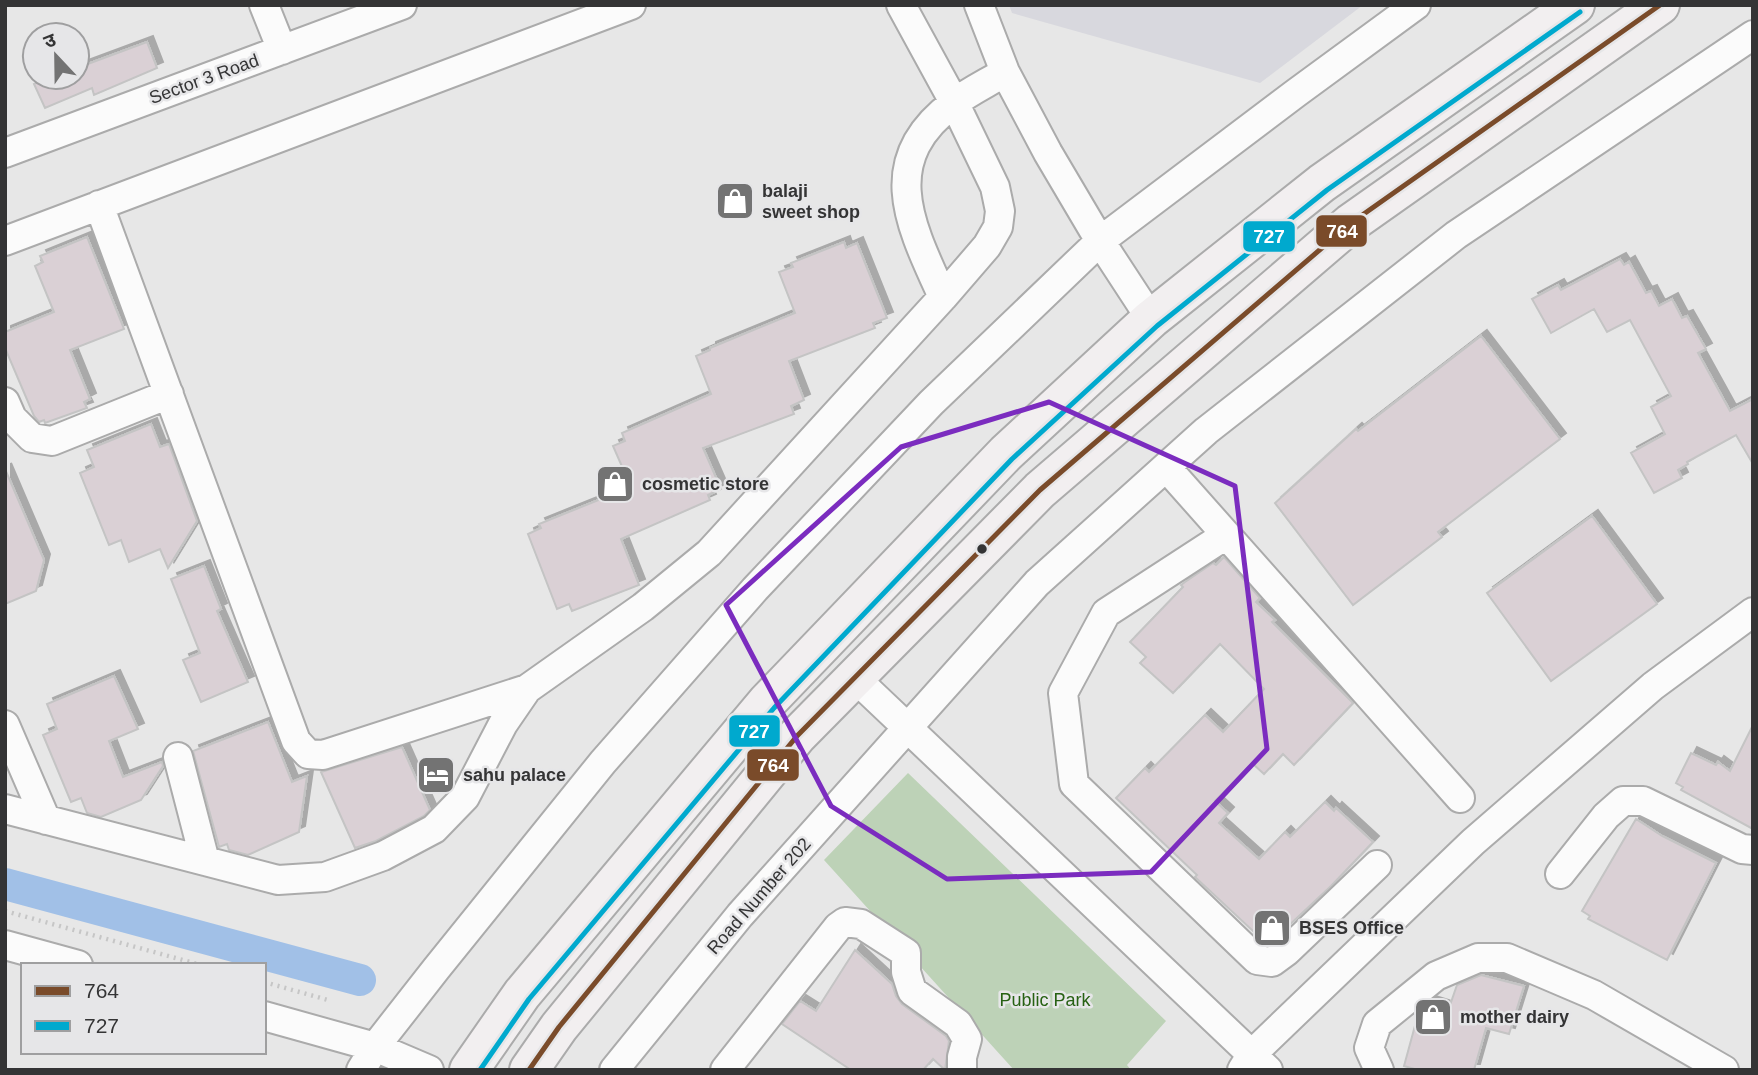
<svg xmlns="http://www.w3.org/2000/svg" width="1758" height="1075" font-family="Helvetica,'Noto Sans Devanagari',sans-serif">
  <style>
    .built { fill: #d8d8de }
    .green { fill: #bdd2b7 }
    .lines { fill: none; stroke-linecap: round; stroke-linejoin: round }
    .canal { stroke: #a1c0e7; stroke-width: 32 }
    .building { fill: #dad0d5; stroke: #c4c4c4; stroke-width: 2; filter: url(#shadow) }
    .street-casing { stroke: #ababab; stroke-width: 32 }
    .secondary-casing { stroke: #ababab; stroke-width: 42 }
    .path { stroke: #c6c6c6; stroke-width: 4.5; stroke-dasharray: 2 5; stroke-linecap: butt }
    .street { stroke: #fbfbfb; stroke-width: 28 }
    .secondary { stroke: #f2eff0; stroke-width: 38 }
    .bus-1-casing { stroke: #e6e6e8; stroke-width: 10 }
    .bus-2-casing { stroke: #e6e6e8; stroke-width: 10 }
    .bus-1 { stroke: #7a4b2a; stroke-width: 5 }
    .bus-2 { stroke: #00a9ce; stroke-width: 5 }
    .marked { fill: none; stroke: #7b2cbf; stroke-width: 5; stroke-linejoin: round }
    .bus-dot { fill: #343435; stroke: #e6e6e8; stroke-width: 2.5 }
    .labels { text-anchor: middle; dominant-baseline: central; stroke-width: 5; stroke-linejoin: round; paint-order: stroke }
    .street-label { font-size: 18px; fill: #343435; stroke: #e6e6e8 }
    .poi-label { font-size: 18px; font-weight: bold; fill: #343435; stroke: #e6e6e8; text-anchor: start }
    .park-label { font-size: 18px; fill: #276113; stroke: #e6e6e8 }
    .line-badge { stroke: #e6e6e8; stroke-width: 2.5 }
    .badge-label { font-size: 19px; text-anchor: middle; font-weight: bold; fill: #fff }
  </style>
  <defs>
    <filter id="shadow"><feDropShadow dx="6" dy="-6" stdDeviation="0" flood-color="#0004"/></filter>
  </defs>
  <rect width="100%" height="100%" fill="#e7e7e7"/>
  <!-- built -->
  <path class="built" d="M1009,5H1363L1260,83L1012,13Z"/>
  <!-- green -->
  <path class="green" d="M908,773L1166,1021L1127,1065L1131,1070H1014L824,860Z"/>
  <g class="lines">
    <!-- canal -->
    <path class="canal" d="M5,884L360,980"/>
  </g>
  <!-- building -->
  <path class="building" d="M147,42L157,68L94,95L92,88L45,108L34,84L50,77H77V68Z
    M87,237L124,329L70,350L90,399L84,402L87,408L45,423L44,420L39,422L34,416L5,348V332L54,312L35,266L43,262L40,256Z
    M844,242L846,248L857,243L887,318L873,323L875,328L789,361L804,400L791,406L794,414L703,448L721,489L708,495L710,500L621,539L639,585L572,611L569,604L557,609L528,534L541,528L539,524L631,487L613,446L625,441L622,433L711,394L696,356L710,350V348L795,313L779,272L793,267L791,263Z
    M1620,259L1624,265L1629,262L1646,293L1651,291L1659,306L1672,299L1682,318L1687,316L1706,349L1698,353L1730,411L1753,399V464L1736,435L1687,462L1688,464L1678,470L1682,478L1654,493L1631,453L1665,434L1651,407L1671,396L1630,320L1607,332L1594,309L1551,333L1532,299L1558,285L1561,290Z
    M1481,336L1560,439L1438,532L1442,537L1353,605L1275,503L1356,429L1358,431Z
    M151,424L160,447L169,444L197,521L168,568L160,549L129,562L121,540L109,545L80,473L94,467L87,450Z
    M5,469L44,560L36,591L5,604Z
    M1592,516L1657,604L1551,681L1487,593Z
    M1224,557L1260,598L1256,602L1275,620L1272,622L1353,703L1294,765L1283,754L1264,774L1252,763L1215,801L1228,813L1219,823L1259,859L1285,832L1290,837L1325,802L1334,811L1336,808L1373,842L1331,886L1268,945L1195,877L1197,875L1116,798L1145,768L1149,772L1205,715L1223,732L1264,689L1220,644L1173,693L1140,663L1146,657L1130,642L1183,587L1181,585L1185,582L1213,563L1216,565Z
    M204,566L221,609L217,611L248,682L201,702L183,660L200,653L171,579Z
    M114,676L138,729L109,741L123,777L162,762L163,766L141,800L101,817L87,813L81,798L71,802L43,735L57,729L47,704Z
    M268,722L292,782L307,776L299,832L248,855L229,850L227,844L219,847L193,751Z
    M1753,725V829L1681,790L1683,787L1676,783L1691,753L1716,765L1718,762L1730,771Z
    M402,747L430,810L424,816L376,841L355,848L321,772Z
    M1636,819L1662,836L1716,863L1667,960L1588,919L1590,916L1582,911Z
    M855,950L892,984L896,996L902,1004L946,1036L949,1041L945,1070L933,1059L923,1070H851L782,1024L800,1001L816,1011Z
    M1481,975L1524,986L1509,1034L1486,1028L1474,1070H1418L1404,1066L1419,1011L1430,1002L1449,1008L1457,985Z"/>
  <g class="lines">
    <defs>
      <path id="street" d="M264,5L282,50
        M979,5L1005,72L1048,153L1100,241L1151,319
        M5,153L402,5
        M99,205L296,741L308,754L323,755L527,689
        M5,241L631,5
        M943,297C910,225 876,160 954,103C970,91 989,82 1005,72
        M5,402L12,418L32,438L52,441L169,394
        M1166,467L1460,798
        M1226,535L1106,613L1063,693L1074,784L1257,960L1272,962L1287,951L1377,865
        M855,678L1268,1070
        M5,725L46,820
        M178,757L205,861
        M5,809L278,880L325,877L383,856L434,829L465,797L503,724L527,689L643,607L709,553L943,297L987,246L998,227L1000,211L995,187L954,102L901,5
        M1560,874L1606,816L1623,801H1643L1742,849L1753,850
        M5,945L78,965
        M264,1016L375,1047L429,1070
        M361,1070L375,1047L436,969L603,762L755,589L931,403L1100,241L1296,93L1416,5
        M614,1070L740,915L1037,583L1206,431L1456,235L1753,35
        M725,1070L838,927L845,922L861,924L906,953V972L912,991L958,1024L967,1039L962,1057V1070
        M1242,1070L1252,1054L1473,842L1653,686L1753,612
        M1379,1070L1369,1048L1377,1024L1436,976L1478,958H1507L1594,995L1724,1070"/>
      <path id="secondary" d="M469,1070L522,994L767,702L1006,453L1151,319L1322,183L1575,5
        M529,1070L559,1027L797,736L1040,490L1351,223L1660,5"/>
    </defs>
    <!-- street casing -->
    <use href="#street" class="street-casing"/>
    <!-- secondary casing -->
    <use href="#secondary" class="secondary-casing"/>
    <!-- path -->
    <path class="path" d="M5,911L201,965
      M264,982L328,1000"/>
    <!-- street -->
    <use href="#street" class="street"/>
    <!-- secondary -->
    <use href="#secondary" class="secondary"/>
    <defs>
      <path id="bus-1" d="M529,1070L559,1027L797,736L1040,490L1351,223L1660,5"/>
      <path id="bus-2" d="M480,1070L529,999L774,708L1012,459L1157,326L1327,190L1580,12"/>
    </defs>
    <!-- bus-1 casing -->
    <use href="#bus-1" class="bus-1-casing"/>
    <!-- bus-2 casing -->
    <use href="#bus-2" class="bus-2-casing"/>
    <!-- bus-1 -->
    <use href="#bus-1" class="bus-1"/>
    <!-- bus-2 -->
    <use href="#bus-2" class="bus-2"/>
  </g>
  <!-- marked area -->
  <path class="marked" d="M1049,402L1235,486L1267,749L1151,872L947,879L831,806L726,605L901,447Z"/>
  <!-- icons -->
  <defs>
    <symbol id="shop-square" viewBox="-11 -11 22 22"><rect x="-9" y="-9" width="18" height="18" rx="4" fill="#737373" stroke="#e6e6e8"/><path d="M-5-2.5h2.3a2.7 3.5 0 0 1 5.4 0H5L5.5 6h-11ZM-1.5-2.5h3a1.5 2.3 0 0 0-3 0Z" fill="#fff"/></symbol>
    <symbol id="hotel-square" viewBox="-11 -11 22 22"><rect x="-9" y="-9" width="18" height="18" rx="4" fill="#737373" stroke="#e6e6e8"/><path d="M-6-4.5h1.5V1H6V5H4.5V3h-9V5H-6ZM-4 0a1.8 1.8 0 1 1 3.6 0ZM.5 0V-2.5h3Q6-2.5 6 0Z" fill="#fff"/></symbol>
  </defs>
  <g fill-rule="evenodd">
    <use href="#shop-square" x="713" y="179" width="44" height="44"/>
    <use href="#shop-square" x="593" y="462" width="44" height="44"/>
    <use href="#hotel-square" x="414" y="753" width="44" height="44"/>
    <use href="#shop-square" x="1250" y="906" width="44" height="44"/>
    <use href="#shop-square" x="1411" y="995" width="44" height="44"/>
  </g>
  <!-- markers -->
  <circle class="bus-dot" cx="982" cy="549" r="6"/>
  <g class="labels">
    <!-- street labels -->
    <g class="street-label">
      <text transform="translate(204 79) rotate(-20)">Sector 3 Road</text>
      <text transform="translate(759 896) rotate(-49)">Road Number 202</text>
    </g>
    <!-- poi labels -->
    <g class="poi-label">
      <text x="762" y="191">balaji<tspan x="762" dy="21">sweet shop</tspan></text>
      <text x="642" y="484">cosmetic store</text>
      <text x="463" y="775">sahu palace</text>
      <text x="1299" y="928">BSES Office</text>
      <text x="1460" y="1017">mother dairy</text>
    </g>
    <!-- park labels -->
    <g class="park-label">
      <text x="1045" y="1000">Public Park</text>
    </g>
  </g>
  <g class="line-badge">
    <rect x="1315" y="214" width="53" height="34" rx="7" fill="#7a4b2a"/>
    <rect x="1242" y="220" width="54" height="33" rx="7" fill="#00a9ce"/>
    <rect x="728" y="714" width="53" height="34" rx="7" fill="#00a9ce"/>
    <rect x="746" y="748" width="54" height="34" rx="7" fill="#7a4b2a"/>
  </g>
  <g class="badge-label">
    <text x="1342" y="238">764</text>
    <text x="1269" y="243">727</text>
    <text x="754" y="738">727</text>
    <text x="773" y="772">764</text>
  </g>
  <!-- border -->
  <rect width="1758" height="1075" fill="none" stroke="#343435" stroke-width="14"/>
  <!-- legend -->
  <rect x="21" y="963" width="245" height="91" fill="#e6e6e8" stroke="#9f9fa0" stroke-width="2"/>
  <rect x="35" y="986" width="35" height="10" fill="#7a4b2a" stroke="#9f9fa0" stroke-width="2"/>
  <text x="84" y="998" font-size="21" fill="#343435">764</text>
  <rect x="35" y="1021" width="35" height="10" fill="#00a9ce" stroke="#9f9fa0" stroke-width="2"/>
  <text x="84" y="1033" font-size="21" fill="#343435">727</text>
  <!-- north arrow -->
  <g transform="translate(56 56) rotate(338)"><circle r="33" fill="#e6e6e8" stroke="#9f9fa0" stroke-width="2"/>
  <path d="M0-5L12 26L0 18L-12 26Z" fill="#737373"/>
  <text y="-10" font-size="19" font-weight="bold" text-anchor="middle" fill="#343435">उ</text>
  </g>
</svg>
